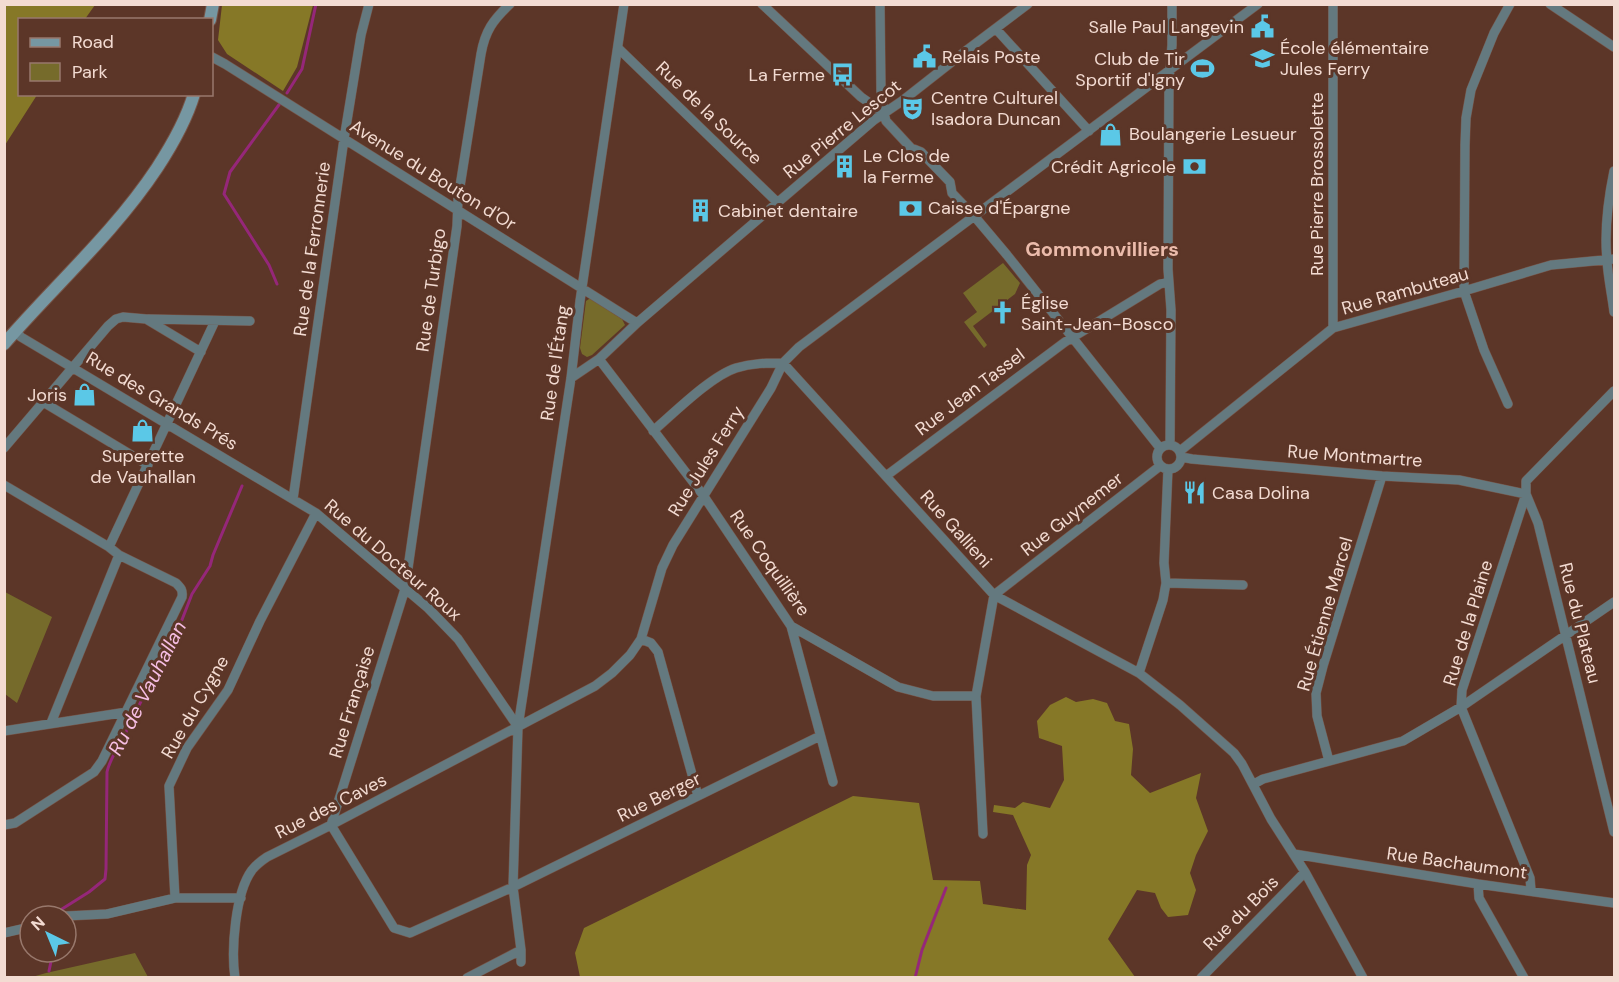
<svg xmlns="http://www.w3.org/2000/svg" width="1619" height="982" font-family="'DM Sans',sans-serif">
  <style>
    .green { fill: #766b2b }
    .forest { fill: #867827 }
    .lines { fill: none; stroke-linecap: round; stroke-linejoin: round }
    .stream { stroke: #952779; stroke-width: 3 }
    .minor-casing { stroke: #775447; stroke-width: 10 }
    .secondary-casing { stroke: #775447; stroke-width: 14 }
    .minor { stroke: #64797f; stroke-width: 9 }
    .secondary { stroke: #7697a2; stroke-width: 12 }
    .labels { text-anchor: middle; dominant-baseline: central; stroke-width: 6; stroke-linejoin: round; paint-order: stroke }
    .poi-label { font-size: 18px; fill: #f3dbd2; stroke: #5c3628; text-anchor: start }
    .street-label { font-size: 18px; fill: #f3dbd2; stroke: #5c3628 }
    .neighbourhood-label { font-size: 20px; font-weight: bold; fill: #ebbbab; stroke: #5c3628 }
    .water-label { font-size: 20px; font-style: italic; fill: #f6bee3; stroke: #5c3628 }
  </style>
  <rect width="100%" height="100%" fill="#5c3628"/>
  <!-- green -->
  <path class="green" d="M1003,263L1020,283L1015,294L973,326L987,345L984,348L964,322L977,312L963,293Z
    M589,299H591L622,319L625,325L592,355L587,357L582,354L580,348L586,301Z
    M5,592L52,617L17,703L5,694Z
    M135,953L148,977H32L46,973Z"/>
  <!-- forest -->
  <path class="forest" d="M5,4L95,5L85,19L20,20V94L37,95L5,145Z
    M222,5H313L297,67L283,91L227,54L218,40Z
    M1066,697L1076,702L1093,699L1107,703L1115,721L1129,724L1133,749L1131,775L1150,793L1201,773L1196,798L1208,831L1196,855L1190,873L1196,890L1188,915L1168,917L1161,908L1155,893L1137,890L1108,939L1135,977H580L575,953L584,928L853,796L919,803L933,880L980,881L983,904L1026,910L1027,865L1031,855L1013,815L993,812L994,805L1015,808L1023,802L1050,808L1064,780L1062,746L1039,738L1037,721L1050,705Z"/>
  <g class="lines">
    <!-- stream -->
    <path class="stream" d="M287,93L302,69L316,4
      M277,284L269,265L224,194L230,172L281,102
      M59,916L62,909L89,892L105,879L106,869L107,772C110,757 121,745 127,730C143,698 158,665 174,634L178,630L192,594L210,566L213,555L242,486
      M49,971L53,952
      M915,978L922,950L946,888"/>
    <defs>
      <path id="minor" d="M510,4C493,20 485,31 481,54L458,199L457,226L405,589L331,825L394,928L410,933L513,887L820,736
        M762,4L861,97L884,113
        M880,4L881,91L884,113L886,121L911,148L921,152L950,182L952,193L975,217L1007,255L1160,448
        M1550,4L1614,47
        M996,29L1089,131
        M618,48L777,202
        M212,57L225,64L637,323
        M1614,171C1608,200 1604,230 1607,260C1608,278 1612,295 1614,312
        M148,319L250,321
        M1333,328V4
        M15,331L21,337L316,513L428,608L458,639L518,727L513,887L521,950V962
        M599,359L703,495L791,626L898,687L933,696H976
        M783,363L994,595L1139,673L1180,705L1234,753L1242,764L1271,819L1305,872L1363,978
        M571,378L599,359L637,323L874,120L902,101L967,50L1028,4
        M43,402L148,465
        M1508,404L1484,350L1464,291L1465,145L1466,118L1471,90L1494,33L1510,4
        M653,431C674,413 711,376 736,368C752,363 767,363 783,363
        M1170,444L1171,310L1168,269L1169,81L1172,45V4
        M1157 457a12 12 0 1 1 24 0a12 12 0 1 1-24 0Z
        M4,448L108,326L116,319L123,317L146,319L201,352
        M1180,451L1333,328L1464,291L1551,265L1614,259
        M1181,457L1192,459L1382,476L1459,480L1526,494L1538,523L1614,832
        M886,476L1065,342L1160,284L1168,282
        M4,485L109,547L119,555L176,583C181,588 183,590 182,597L102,761L94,772L15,823L4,825
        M293,499L344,139L361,35L369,4
        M109,547L215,321
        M1166,583L1243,585
        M791,626L833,782
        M641,639L651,643L658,652L698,796
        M1139,673L1163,600L1166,583L1164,563L1168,469
        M51,723L119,555
        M518,727L571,378L580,301L624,4
        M4,731L127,712
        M1329,761L1317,716L1316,693L1323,666L1382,476
        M1254,784L1263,779L1403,741L1461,707L1614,602
        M983,834L976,696L994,595L1160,466
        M1294,854L1478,884L1614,903
        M1478,884L1479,898L1524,978
        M1531,890L1530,878L1461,707L1462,690L1526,494V481L1614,391
        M175,898L169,786L187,748L228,690L260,621L316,513
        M66,916L107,914L175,898H241
        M4,933L30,927
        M235,978C231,950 235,893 252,870C256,865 261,861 267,857L331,825L595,686L612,673L630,655L641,639L662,568L673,545L771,388L783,363L799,347L1258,4
        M467,978L521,950
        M1201,978L1305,872"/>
      <path id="secondary" d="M210,20L213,4
        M4,344C55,285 114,233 157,168C172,145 186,121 194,94"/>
    </defs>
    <!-- minor casing -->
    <use href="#minor" class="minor-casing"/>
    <!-- secondary casing -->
    <use href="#secondary" class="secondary-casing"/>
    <!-- minor -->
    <use href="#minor" class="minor"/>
    <!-- secondary -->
    <use href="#secondary" class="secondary"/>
  </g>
  <!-- icons -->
  <defs>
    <symbol id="civic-bare" viewBox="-9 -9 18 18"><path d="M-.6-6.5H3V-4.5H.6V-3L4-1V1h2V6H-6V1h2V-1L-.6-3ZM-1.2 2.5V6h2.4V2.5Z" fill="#5bc8e7" stroke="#5c3628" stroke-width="2.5" paint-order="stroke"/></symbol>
    <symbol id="school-bare" viewBox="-9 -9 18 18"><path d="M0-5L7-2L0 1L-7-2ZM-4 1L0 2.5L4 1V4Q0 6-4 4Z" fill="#5bc8e7" stroke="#5c3628" stroke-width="2.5" paint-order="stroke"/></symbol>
    <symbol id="stadium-bare" viewBox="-9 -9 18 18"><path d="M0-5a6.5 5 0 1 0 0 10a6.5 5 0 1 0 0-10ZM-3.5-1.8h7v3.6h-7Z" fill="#5bc8e7" stroke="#5c3628" stroke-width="2.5" paint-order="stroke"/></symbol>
    <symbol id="bus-bare" viewBox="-9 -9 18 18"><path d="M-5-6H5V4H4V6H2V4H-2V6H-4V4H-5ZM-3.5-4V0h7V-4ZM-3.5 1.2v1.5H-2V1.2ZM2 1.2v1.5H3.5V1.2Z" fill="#5bc8e7" stroke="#5c3628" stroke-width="2.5" paint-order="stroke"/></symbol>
    <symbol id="theatre-bare" viewBox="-9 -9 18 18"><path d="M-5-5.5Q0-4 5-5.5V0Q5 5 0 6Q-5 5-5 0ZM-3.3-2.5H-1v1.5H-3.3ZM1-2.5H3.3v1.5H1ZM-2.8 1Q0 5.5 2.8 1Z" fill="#5bc8e7" stroke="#5c3628" stroke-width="2.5" paint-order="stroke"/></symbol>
    <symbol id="shop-bare" viewBox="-9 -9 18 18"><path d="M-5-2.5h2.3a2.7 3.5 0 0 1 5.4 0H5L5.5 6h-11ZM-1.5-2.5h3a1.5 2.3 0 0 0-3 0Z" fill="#5bc8e7" stroke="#5c3628" stroke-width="2.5" paint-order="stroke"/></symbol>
    <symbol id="building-bare" viewBox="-9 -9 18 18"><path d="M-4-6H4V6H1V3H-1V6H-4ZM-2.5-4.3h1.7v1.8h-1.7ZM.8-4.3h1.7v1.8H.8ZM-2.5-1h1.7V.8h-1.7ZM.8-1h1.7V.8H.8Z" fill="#5bc8e7" stroke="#5c3628" stroke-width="2.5" paint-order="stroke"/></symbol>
    <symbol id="bank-bare" viewBox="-9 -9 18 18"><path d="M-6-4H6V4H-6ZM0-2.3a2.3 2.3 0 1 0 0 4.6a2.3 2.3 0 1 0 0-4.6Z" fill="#5bc8e7" stroke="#5c3628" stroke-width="2.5" paint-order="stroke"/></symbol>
    <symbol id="church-bare" viewBox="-9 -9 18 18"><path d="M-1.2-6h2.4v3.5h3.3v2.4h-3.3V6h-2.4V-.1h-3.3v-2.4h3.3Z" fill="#5bc8e7" stroke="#5c3628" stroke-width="2.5" paint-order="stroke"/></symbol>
    <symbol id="restaurant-bare" viewBox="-9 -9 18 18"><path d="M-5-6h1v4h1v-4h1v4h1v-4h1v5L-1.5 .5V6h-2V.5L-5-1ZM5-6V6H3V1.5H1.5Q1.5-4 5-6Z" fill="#5bc8e7" stroke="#5c3628" stroke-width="2.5" paint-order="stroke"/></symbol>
  </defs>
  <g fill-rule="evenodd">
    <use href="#civic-bare" x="1246" y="10" width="33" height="33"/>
    <use href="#civic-bare" x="908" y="40" width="33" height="33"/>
    <use href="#school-bare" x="1246" y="42" width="33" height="33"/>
    <use href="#stadium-bare" x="1186" y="52" width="33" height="33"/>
    <use href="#bus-bare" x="826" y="58" width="33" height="33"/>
    <use href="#theatre-bare" x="896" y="92" width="33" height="33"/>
    <use href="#shop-bare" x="1094" y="118" width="33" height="33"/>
    <use href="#building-bare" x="828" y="150" width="33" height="33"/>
    <use href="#bank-bare" x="1178" y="150" width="33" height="33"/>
    <use href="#bank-bare" x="894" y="192" width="33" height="33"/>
    <use href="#building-bare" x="684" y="194" width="33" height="33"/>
    <use href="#church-bare" x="986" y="296" width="33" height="33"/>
    <use href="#shop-bare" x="68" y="378" width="33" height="33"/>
    <use href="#shop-bare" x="126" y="414" width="33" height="33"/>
    <use href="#restaurant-bare" x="1178" y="476" width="33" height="33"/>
  </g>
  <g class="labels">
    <!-- poi labels -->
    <g class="poi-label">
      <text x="1244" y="27" text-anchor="end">Salle Paul Langevin</text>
      <text x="1280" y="48">École élémentaire<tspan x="1280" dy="21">Jules Ferry</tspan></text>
      <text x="942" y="57">Relais Poste</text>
      <text x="1185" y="59" text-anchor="end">Club de Tir<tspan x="1185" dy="21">Sportif d'Igny</tspan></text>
      <text x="825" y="75" text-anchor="end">La Ferme</text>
      <text x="931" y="98">Centre Culturel<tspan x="931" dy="21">Isadora Duncan</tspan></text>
      <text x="1129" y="134">Boulangerie Lesueur</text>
      <text x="863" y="156">Le Clos de<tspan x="863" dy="21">la Ferme</tspan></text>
      <text x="1176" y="167" text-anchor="end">Crédit Agricole</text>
      <text x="928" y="208">Caisse d'Épargne</text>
      <text x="718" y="211">Cabinet dentaire</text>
      <text x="1021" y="303">Église<tspan x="1021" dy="21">Saint-Jean-Bosco</tspan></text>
      <text x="67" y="395" text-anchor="end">Joris</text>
      <text x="143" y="456" text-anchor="middle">Superette<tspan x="143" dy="21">de Vauhallan</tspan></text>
      <text x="1212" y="493">Casa Dolina</text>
    </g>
    <!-- street labels -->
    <g class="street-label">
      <text transform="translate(709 113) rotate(44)">Rue de la Source</text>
      <text transform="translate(842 129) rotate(-39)">Rue Pierre Lescot</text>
      <text transform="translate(433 175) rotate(32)">Avenue du Bouton d'Or</text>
      <text transform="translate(1317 184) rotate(-90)">Rue Pierre Brossolette</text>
      <text transform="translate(312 249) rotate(-82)">Rue de la Ferronnerie</text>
      <text transform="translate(431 290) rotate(-82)">Rue de Turbigo</text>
      <text transform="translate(1405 291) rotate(-16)">Rue Rambuteau</text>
      <text transform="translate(555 363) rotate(-82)">Rue de l'Étang</text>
      <text transform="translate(970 392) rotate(-37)">Rue Jean Tassel</text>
      <text transform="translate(162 401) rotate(31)">Rue des Grands Prés</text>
      <text transform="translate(1355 456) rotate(4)">Rue Montmartre</text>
      <text transform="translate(706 461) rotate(-58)">Rue Jules Ferry</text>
      <text transform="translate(1072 514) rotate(-38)">Rue Guynemer</text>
      <text transform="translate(956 529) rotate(48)">Rue Gallieni</text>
      <text transform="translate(393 560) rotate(41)">Rue du Docteur Roux</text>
      <text transform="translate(770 563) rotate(55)">Rue Coquillière</text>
      <text transform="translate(1325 614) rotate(-74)">Rue Étienne Marcel</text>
      <text transform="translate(1468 623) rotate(-73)">Rue de la Plaine</text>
      <text transform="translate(1580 623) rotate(76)">Rue du Plateau</text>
      <text transform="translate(352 702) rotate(-73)">Rue Française</text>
      <text transform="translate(195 707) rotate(-60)">Rue du Cygne</text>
      <text transform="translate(659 797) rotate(-26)">Rue Berger</text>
      <text transform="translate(331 806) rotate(-27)">Rue des Caves</text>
      <text transform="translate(1457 863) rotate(8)">Rue Bachaumont</text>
      <text transform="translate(1241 913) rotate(-45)">Rue du Bois</text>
    </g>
    <!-- neighbourhood labels -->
    <g class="neighbourhood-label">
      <text x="1102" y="249">Gommonvilliers</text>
    </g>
    <!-- water labels -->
    <g class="water-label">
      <text transform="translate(147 688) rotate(-63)">Ru de Vauhallan</text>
    </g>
  </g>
  <!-- border -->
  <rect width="1619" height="982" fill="none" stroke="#f3dbd2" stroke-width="12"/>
  <!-- legend -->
  <rect x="18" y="18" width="195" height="78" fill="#5c3628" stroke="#98786c" stroke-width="1.5"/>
  <rect x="30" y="38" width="30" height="9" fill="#7697a2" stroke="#98786c" stroke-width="1.5"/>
  <text x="72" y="48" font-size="18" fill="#f3dbd2">Road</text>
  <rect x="30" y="63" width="30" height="18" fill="#766b2b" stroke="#98786c" stroke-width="1.5"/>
  <text x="72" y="78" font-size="18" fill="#f3dbd2">Park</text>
  <!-- north arrow -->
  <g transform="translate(48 934) rotate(317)"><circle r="28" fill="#5c3628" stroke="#98786c" stroke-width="1.5"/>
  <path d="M0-4.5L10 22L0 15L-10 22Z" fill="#5bc8e7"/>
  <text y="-9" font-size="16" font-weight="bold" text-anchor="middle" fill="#f3dbd2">N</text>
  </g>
</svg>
